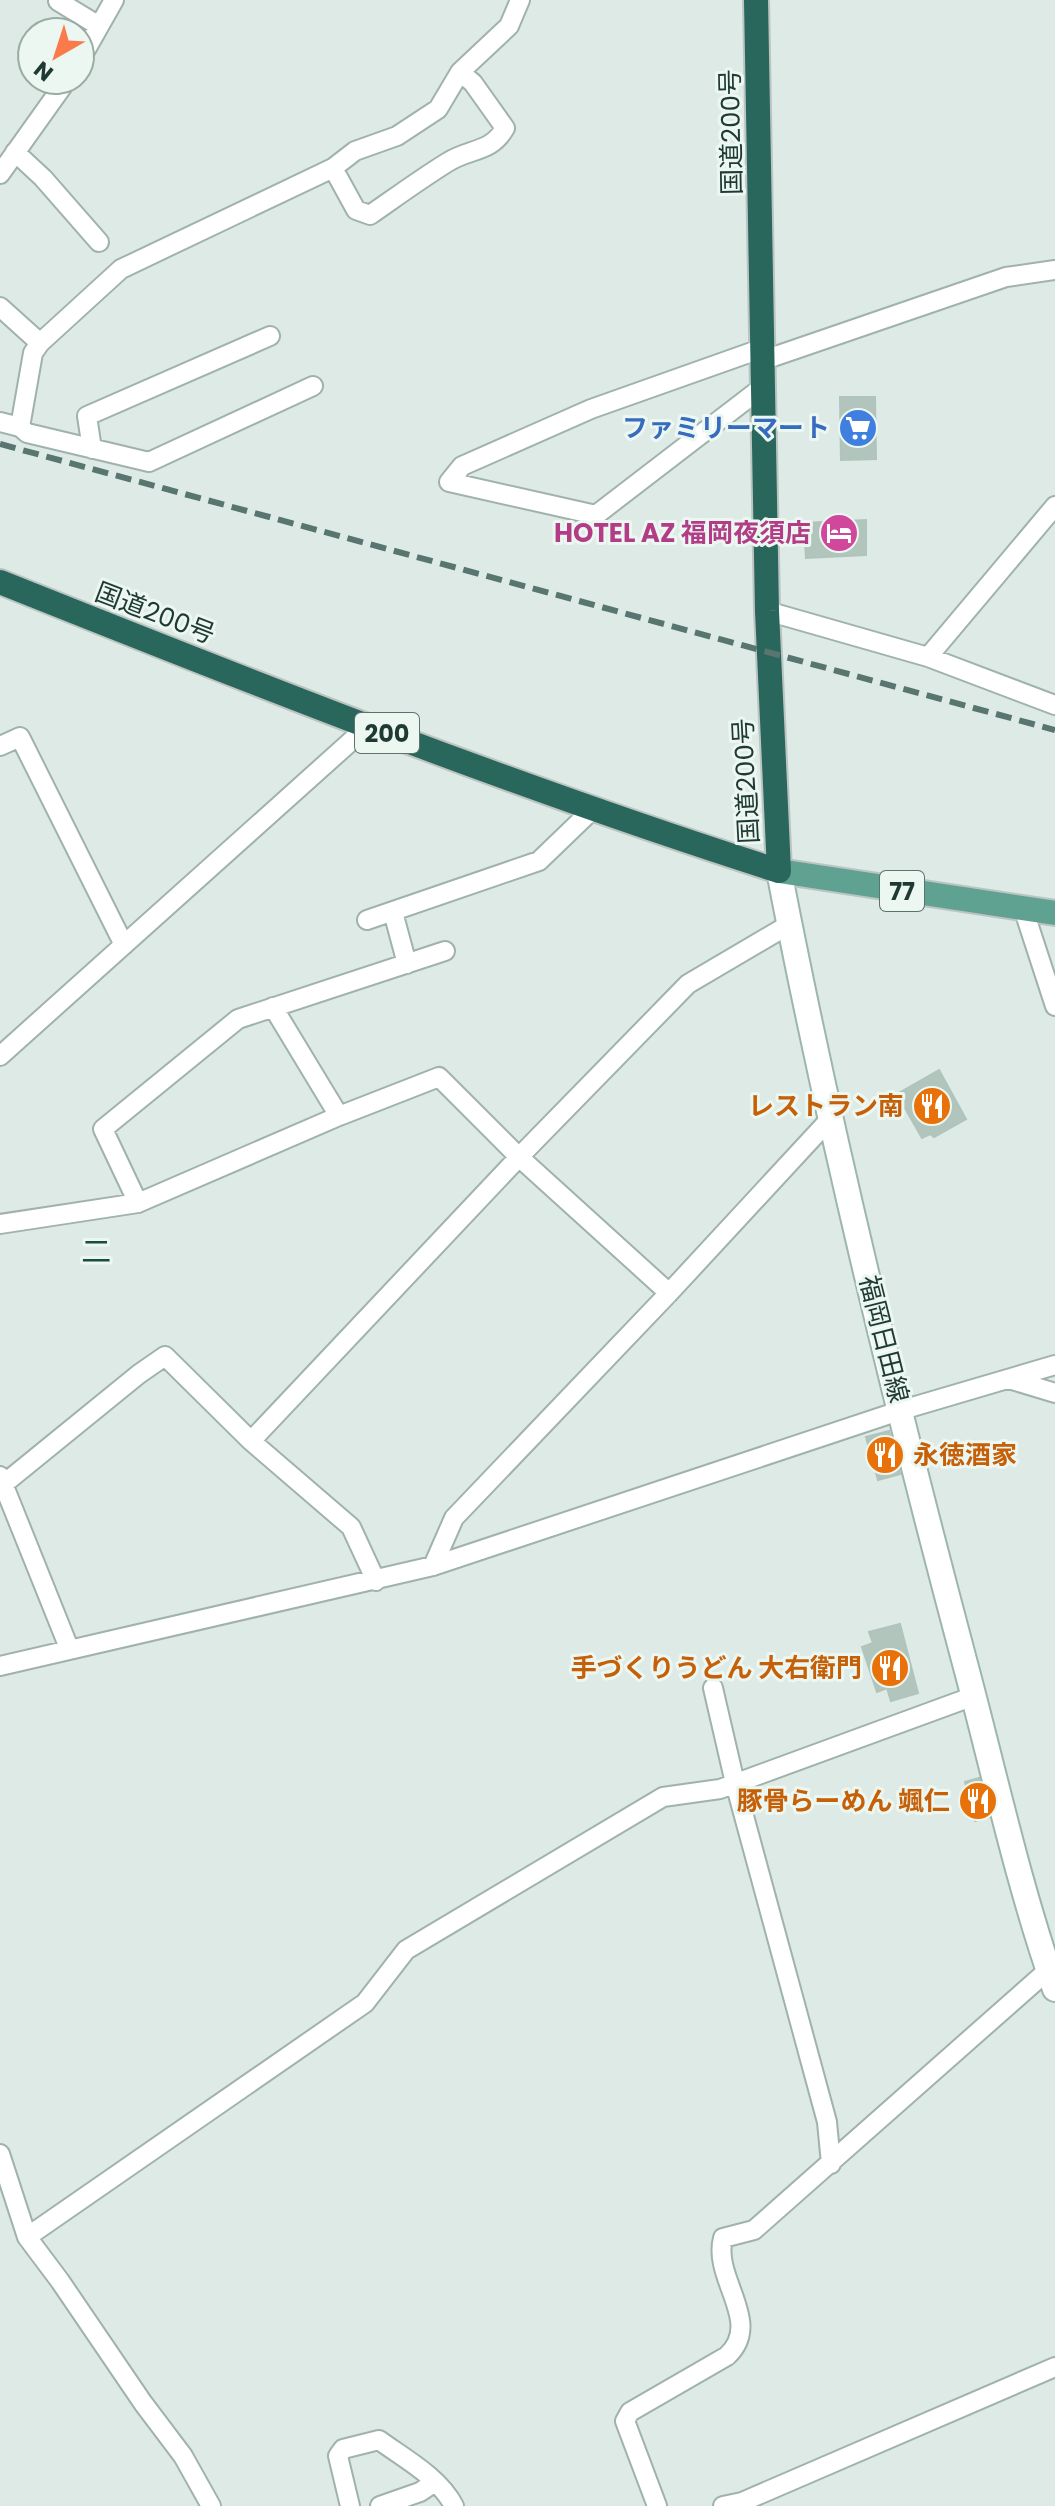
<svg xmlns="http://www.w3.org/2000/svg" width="1055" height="2506" font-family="Poppins,'Noto Sans JP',sans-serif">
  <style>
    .building { fill: #b2c5bd; stroke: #afc4bc; stroke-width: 2 }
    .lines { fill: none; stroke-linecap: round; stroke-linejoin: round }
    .street-casing { stroke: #a0b2ac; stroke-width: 22 }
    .secondary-casing { stroke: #9cb6ad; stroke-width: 28 }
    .primary-casing { stroke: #bcc4c2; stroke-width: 28 }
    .highway-casing { stroke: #bcc4c2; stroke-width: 28 }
    .street { stroke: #fff; stroke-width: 18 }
    .secondary { stroke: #fff; stroke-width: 24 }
    .primary { stroke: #5fa292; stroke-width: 24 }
    .highway { stroke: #29675c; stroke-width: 24 }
    .rail { stroke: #58766f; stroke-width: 6; stroke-dasharray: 16 8; stroke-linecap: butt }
    .labels { text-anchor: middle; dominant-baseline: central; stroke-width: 6; stroke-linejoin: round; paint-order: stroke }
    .shield { fill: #edf7f2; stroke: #5c736c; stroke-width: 2 }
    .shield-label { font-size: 24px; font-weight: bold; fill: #1e3a33 }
    .street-label { font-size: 26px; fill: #1e3a33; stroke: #edf7f2 }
    .shop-label { font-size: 26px; font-weight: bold; fill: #366cbe; stroke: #edf7f2; text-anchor: end }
    .hotel-label { font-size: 26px; font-weight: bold; fill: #b23c85; stroke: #edf7f2; text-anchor: end }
    .food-label { font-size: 26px; font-weight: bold; fill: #c56008; stroke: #edf7f2; text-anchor: end }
    .quarter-label { font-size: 30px; fill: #194d41; stroke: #edf7f2 }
  </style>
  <rect width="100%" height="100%" fill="#ddeae5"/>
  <!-- building -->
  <path class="building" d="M840,397H875L876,459L841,460Z
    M866,520V555L806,558L804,523Z
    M939,1070L966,1119L934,1137L930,1134L922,1138L897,1094Z
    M889,1431L900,1474L878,1480L866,1437Z
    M900,1624L918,1693L891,1701L887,1688L877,1692L862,1647L873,1643L869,1632Z
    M979,1778L989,1817L975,1821L965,1782Z"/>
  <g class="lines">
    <defs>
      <path id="street" d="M58,1L99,26
        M80,60L114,0
        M15,152L43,178L99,242
        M333,168L356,210L370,215C396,197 422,178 448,162C470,148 491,153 505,128L473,83L460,72
        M0,174L67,80
        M0,307L40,343L121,269L333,168L355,151L397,136L438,109L460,72L509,26L520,0
        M763,348L591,409L462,466L449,482L596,515L764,386
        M764,360L1006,277L1055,270
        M0,422L20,427L27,433L149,462L313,386
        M20,427L33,353L40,343
        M92,449L87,416L270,336
        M767,611L928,657L1055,705
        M928,657L1055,506
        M0,746L20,737L124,945
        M1024,911L1055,1006
        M393,912L407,964
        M367,920L539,861L593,809
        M273,1007L339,1116
        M0,1056L368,726
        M138,1203L103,1129L238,1019L445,951
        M0,1224L138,1203L339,1116L439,1077L519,1157L669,1293
        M1009,1379L1055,1393
        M251,1441L519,1157L688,984L790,924
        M0,1476L69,1648
        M0,1487L139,1374L165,1356L251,1441L351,1527L376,1581
        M433,1566L454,1518L669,1293L830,1119
        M0,1666L433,1566L902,1410L1055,1365
        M713,1688L735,1783L827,2122L831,2164
        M0,2154L27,2237L60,2281L143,2403L183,2456L211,2506
        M27,2237L365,2003L406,1950L663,1797L720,1789L974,1696
        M350,2506L338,2456L343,2449L379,2440C405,2459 439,2477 454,2506
        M380,2506L420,2492L435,2482
        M657,2506L625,2421L630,2412L727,2356C764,2322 712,2279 723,2238L754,2230L1055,1964
        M723,2506L742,2502L1055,2367"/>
      <path id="secondary" d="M779,871C830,1135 894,1397 963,1656C993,1767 1017,1881 1055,1989"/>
      <path id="primary" d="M779,871L1055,913"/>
      <path id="highway" d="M0,582C258,685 515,787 779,871L767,611L756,0"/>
    </defs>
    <!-- street casing -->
    <use href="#street" class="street-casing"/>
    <!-- secondary casing -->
    <use href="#secondary" class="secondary-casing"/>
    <!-- primary casing -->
    <use href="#primary" class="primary-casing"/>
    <!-- highway casing -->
    <use href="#highway" class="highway-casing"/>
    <!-- street -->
    <use href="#street" class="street"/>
    <!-- secondary -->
    <use href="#secondary" class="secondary"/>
    <!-- primary -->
    <use href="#primary" class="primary"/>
    <!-- highway -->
    <use href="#highway" class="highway"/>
    <!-- rail -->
    <path class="rail" d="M0,444L1055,730"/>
  </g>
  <!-- icons -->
  <defs>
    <symbol id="supermarket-disc" viewBox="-11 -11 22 22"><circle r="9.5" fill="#3f7fe0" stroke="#edf7f2"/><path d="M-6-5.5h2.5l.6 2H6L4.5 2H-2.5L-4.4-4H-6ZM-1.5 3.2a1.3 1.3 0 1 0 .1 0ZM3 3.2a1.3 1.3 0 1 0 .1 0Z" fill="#fff"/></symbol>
    <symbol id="hotel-disc" viewBox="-11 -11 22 22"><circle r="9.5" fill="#d1479c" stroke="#edf7f2"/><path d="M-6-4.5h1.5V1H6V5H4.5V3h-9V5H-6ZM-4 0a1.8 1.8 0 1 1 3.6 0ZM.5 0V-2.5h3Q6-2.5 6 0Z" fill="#fff"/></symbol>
    <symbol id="restaurant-disc" viewBox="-11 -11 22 22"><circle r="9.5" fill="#e8710a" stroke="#edf7f2"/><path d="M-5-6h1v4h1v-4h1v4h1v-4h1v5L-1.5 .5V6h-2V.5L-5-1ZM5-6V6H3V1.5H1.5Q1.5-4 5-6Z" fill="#fff"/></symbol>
  </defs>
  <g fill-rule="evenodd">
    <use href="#supermarket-disc" x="836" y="406" width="44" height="44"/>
    <use href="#hotel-disc" x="817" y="511" width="44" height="44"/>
    <use href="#restaurant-disc" x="910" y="1084" width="44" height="44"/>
    <use href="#restaurant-disc" x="863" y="1433" width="44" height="44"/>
    <use href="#restaurant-disc" x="868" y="1646" width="44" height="44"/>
    <use href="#restaurant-disc" x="956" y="1779" width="44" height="44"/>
  </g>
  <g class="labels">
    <!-- shield labels -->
    <g class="shield">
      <rect x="355" y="713" width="64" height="40" rx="6"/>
      <rect x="880" y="871" width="44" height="40" rx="6"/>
    </g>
    <g class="shield-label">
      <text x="387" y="733">200</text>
      <text x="902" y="891">77</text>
    </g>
    <!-- street labels -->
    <g class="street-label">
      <text transform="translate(731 132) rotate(-91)">国道200号</text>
      <text transform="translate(155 613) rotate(21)">国道200号</text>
      <text transform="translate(746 781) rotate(-93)">国道200号</text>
      <text transform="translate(884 1339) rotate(76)">福岡日田線</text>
    </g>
    <!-- shop labels -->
    <g class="shop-label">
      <text x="830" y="428">ファミリーマート</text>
    </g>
    <!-- hotel labels -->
    <g class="hotel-label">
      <text x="811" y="533">HOTEL AZ 福岡夜須店</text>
    </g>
    <!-- food labels -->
    <g class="food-label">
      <text x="904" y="1106">レストラン南</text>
      <text x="913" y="1455" text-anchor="start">永徳酒家</text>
      <text x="862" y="1668">手づくりうどん 大右衛門</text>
      <text x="950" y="1801">豚骨らーめん 颯仁</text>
    </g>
    <!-- quarter labels -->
    <g class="quarter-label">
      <text x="96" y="1251">二</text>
    </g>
  </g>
  <!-- north arrow -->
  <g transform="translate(56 56) rotate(219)"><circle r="38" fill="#edf7f2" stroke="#9aaba6" stroke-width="2"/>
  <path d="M0-6L14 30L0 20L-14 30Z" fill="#f97b4c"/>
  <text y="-12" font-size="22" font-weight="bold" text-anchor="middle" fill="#1e3a33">N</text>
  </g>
</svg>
